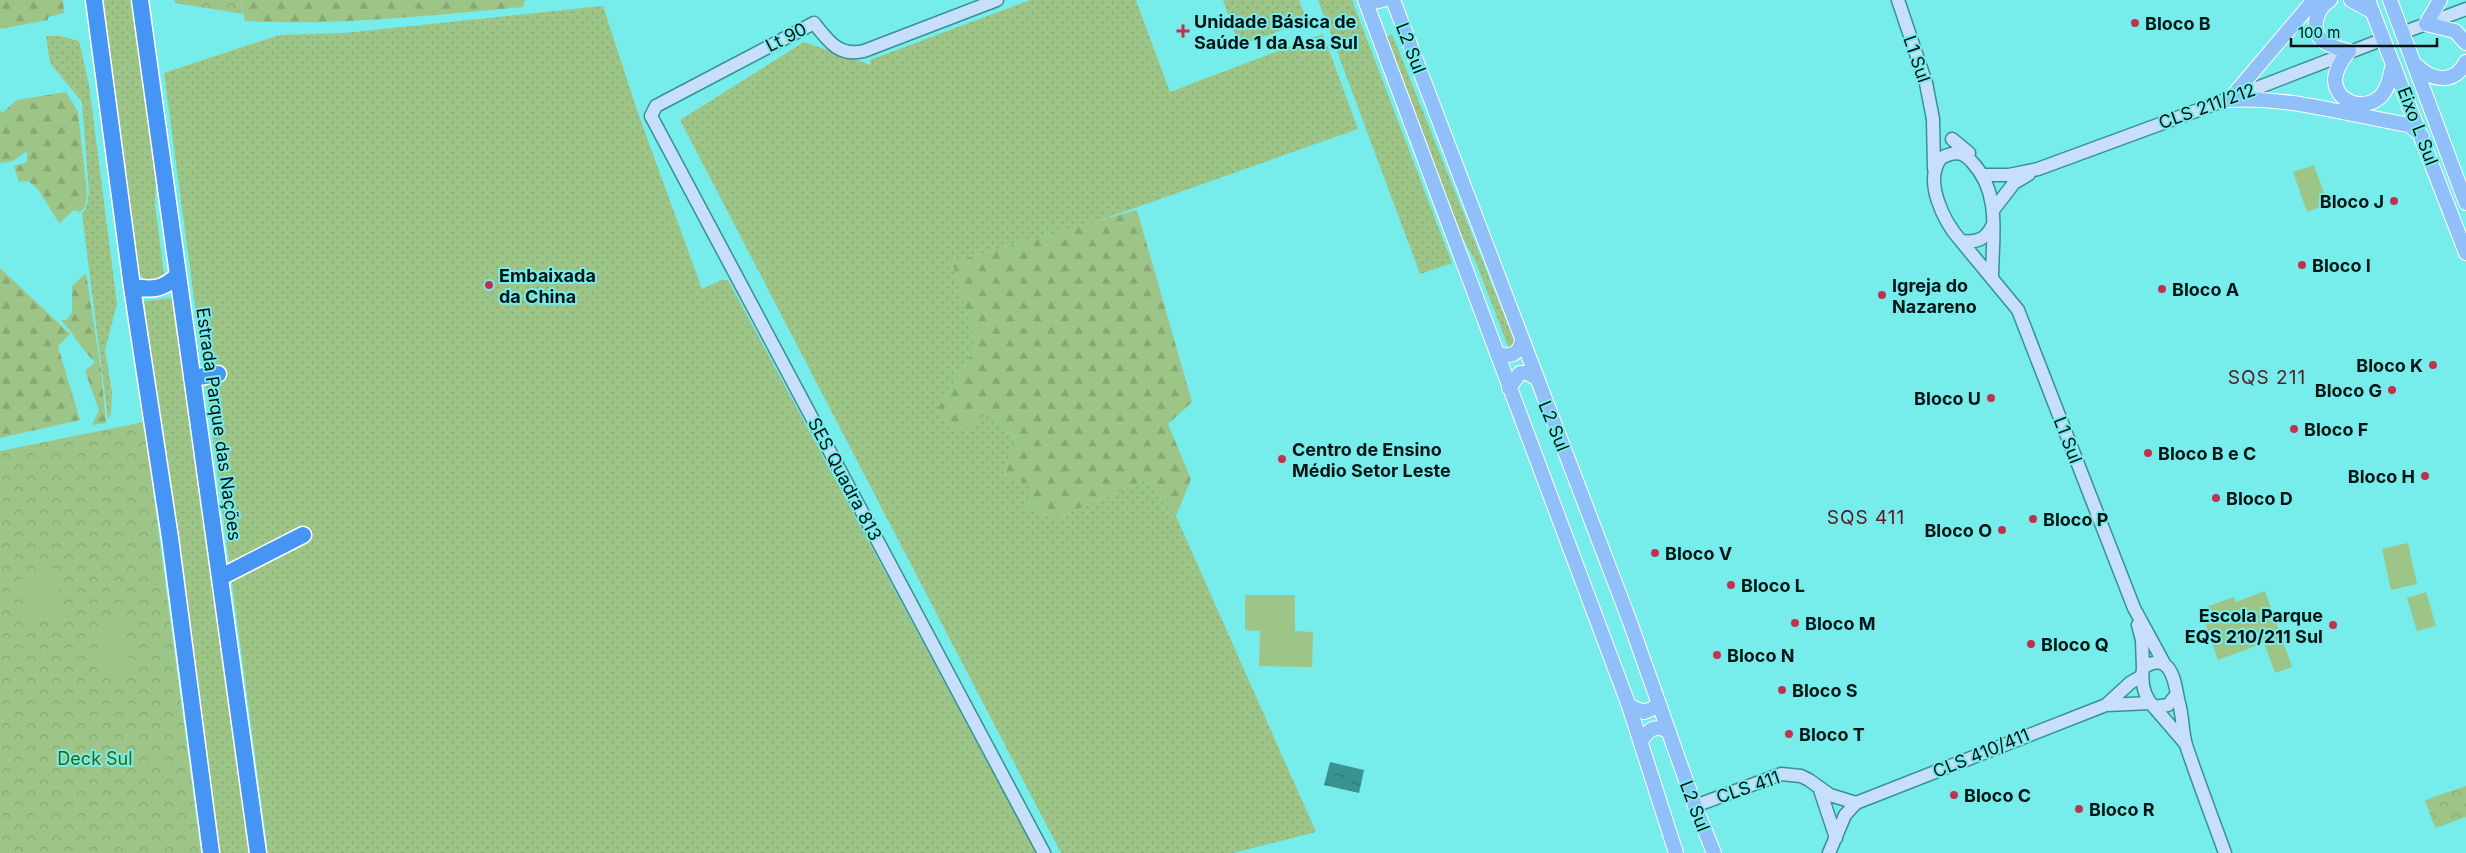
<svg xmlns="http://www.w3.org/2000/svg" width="2466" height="853" font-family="Inter,sans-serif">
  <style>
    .grass { fill: url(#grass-dots) }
    .forest { fill: url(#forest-firs) }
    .park { fill: url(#park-crowns) }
    .pitch { fill: #9ec588 }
    .water { fill: url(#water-ripples) }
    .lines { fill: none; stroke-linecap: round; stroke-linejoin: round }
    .secondary-casing { stroke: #359291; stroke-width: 15 }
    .primary-casing { stroke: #fff; stroke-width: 16 }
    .highway-casing { stroke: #fff; stroke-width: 19 }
    .secondary { stroke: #c8dffc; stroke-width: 12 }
    .primary { stroke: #90bff9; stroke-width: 14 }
    .highway { stroke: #4695f5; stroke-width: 16 }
    .poi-dot { fill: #c1314d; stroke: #76eceb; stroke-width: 2 }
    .labels { text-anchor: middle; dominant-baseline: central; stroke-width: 4; stroke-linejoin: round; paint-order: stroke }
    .poi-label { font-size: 18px; font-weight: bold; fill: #001414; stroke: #76eceb; text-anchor: start }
    .street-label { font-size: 18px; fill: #001414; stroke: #76eceb }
    .park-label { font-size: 18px; fill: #360; stroke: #76eceb }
    .neighbourhood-label { font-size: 19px; letter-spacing: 1px; fill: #5c1723; stroke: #76eceb }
  </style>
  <defs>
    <pattern id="grass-dots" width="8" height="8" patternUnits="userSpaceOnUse" patternTransform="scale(1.25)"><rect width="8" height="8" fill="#9ec588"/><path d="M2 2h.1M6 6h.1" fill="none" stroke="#86a874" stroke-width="1.8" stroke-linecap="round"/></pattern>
    <pattern id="forest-firs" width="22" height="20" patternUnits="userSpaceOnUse" patternTransform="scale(1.25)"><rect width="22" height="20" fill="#9ec588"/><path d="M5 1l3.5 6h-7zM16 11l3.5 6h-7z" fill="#86a874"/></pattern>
    <pattern id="park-crowns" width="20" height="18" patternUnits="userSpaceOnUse" patternTransform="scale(1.25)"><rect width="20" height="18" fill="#9ec588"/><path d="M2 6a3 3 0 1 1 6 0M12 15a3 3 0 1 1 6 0" fill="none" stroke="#86a874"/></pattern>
    <pattern id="water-ripples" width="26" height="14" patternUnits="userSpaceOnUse" patternTransform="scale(1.25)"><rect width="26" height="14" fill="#3a9291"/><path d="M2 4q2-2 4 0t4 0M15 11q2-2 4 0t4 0" fill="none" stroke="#2e7675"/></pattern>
  </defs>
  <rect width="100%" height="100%" fill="#76eceb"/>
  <!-- grass -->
  <path class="grass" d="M103,0H133L156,177L155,205L165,282L150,286L139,273Z
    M1030,0H1136L1170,92L1323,34L1358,129L1095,222L952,262L976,347L936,411L990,410L1015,438L1004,476L1033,485L1027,510L1056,518L1144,481L1176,516L1316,832L1233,853H1061L680,120L804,42L871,65L870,60Z
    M1223,0H1299L1307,21L1239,46Z
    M1318,0H1352L1452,263L1420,274Z
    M603,6L638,113L702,289L721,280H728L1036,853H268L164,73L279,35L345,33Z
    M1390,34L1393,36L1518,350L1511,354L1475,260L1458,230L1386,39Z
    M46,36H60L79,41L89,85L117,304L105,350L112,392L111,413L108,419L82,214L86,208L89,193L82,102L50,63Z
    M173,298L250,853H218L144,301Z"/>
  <!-- forest -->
  <path class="forest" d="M0,0H63L64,13L48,17V20L0,29Z
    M241,0H525L523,7C430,15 338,26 245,21Z
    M66,92L78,112L87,194L85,207L80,212L74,210L59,223L38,189L28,181L19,182L14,166L27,162V151L13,161L0,163V110L2,113L17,100Z
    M1137,210L1192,402L1168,424L1191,479L1176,516L1144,481L1056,518L1027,510L1033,485L1004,477L1015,437L990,411L956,436L936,411L976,347L952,262Z
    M0,268L70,334L58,346L80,420L0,438Z
    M86,273L101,370L106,423L92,425L99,410L85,371L95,362C81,349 74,334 61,320H66L72,313V286Z"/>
  <!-- park -->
  <path class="park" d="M174,0H241L243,14L175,3Z
    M144,422L201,853H0V451Z
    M2466,786V817L2435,828L2425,800Z"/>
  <!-- pitch -->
  <path class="pitch" d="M2314,165L2328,204L2307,212L2293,172Z
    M2408,543L2417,584L2391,590L2382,549Z
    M56,568L63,618L27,623L20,574Z
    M2265,591L2292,667L2275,673L2264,643L2218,660L2200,609L2234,597L2236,602Z
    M2426,592L2436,626L2417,631L2407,598Z
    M1245,595H1295V631L1313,632L1312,667L1259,666L1260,631L1245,630Z
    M125,621L130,674L104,676L99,624Z"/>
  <!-- water -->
  <path class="water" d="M1330,762L1364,770L1359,793L1324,785Z"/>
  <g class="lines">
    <defs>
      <path id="secondary" d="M997,0L864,51C839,57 828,41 814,23L656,106L651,116L1044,853
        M1898,0L1926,83L1933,119L1934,169
        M2410,30L2466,9
        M1952,139L1969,153
        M1983,175H2009L2038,169L2231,98L2376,42
        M1994,209L2014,183L2029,174
        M1961,241L2018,310L2134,608L2165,665
        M1992,278C1992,237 2002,194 1972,162C1963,151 1954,151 1941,158C1923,181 1944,222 1961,241C1977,243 1987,239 1993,224
        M2138,625L2142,640L2143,668
        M2177,694L2168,705L2154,707C2144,697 2141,682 2143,668C2149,664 2158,660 2165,665C2175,672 2176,692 2179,703C2183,717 2182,732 2186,745C2198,781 2212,817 2225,853
        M2106,705L2151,703
        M2154,707L2185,743
        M1819,787L1836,838
        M1695,806L1781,774L1801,776L1809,780L1830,795L1856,803
        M1829,853L1845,815L1856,803L2106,705L2130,683L2142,676"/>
      <path id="primary" d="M1365,0L1629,706L1676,853
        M1367,0L1374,2L1383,0
        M1393,0L1630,622L1695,806L1714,853
        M2330,0C2317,8 2309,29 2323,41C2330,47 2341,49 2349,51C2343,59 2336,68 2335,79C2335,103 2365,112 2381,96C2389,88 2390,75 2393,64
        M2351,0L2373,12
        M2368,0L2466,253
        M2390,0L2466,203
        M2440,0L2426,24L2455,31L2466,43
        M2416,65C2432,81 2454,85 2466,62
        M2231,98L2314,0
        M2227,100C2284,96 2342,113 2398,123L2409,125L2422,136
        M1497,354C1511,357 1518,355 1522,341
        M1509,388L1520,373H1527L1536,378
        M1629,706L1644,712L1654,708L1658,702
        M1641,742C1647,730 1655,724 1668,731"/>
      <path id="highway" d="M94,0L132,287L170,538L211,853
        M140,0L258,853
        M132,287C152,290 162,290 177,276
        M192,378L218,374
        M221,577L303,535"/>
    </defs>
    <!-- secondary casing -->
    <use href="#secondary" class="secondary-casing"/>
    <!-- primary casing -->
    <use href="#primary" class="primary-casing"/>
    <!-- highway casing -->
    <use href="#highway" class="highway-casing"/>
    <!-- secondary -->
    <use href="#secondary" class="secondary"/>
    <!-- primary -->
    <use href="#primary" class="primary"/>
    <!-- highway -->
    <use href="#highway" class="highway"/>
  </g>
  <!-- markers -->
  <g class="poi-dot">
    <circle cx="2135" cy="23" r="5"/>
    <path d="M1180.5 23.5h5v5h5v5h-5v5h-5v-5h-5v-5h5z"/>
    <circle cx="2394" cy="201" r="5"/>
    <circle cx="2302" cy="265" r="5"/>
    <circle cx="489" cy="285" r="5"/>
    <circle cx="2162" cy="289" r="5"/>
    <circle cx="1882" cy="295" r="5"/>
    <circle cx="2433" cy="365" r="5"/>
    <circle cx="2392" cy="390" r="5"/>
    <circle cx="1991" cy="398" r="5"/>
    <circle cx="2294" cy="429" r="5"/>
    <circle cx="2148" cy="453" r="5"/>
    <circle cx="1282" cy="459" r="5"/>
    <circle cx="2425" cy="476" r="5"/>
    <circle cx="2216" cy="498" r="5"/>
    <circle cx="2033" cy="519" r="5"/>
    <circle cx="2002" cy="530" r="5"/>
    <circle cx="1655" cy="553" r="5"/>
    <circle cx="1731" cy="585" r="5"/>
    <circle cx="1795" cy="623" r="5"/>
    <circle cx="2333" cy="625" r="5"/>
    <circle cx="2031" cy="644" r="5"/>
    <circle cx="1717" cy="655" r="5"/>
    <circle cx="1782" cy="690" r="5"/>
    <circle cx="1789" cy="734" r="5"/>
    <circle cx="1954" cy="795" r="5"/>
    <circle cx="2079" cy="809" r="5"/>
  </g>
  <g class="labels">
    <!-- poi labels -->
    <g class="poi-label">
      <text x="1194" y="21">Unidade Básica de<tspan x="1194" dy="21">Saúde 1 da Asa Sul</tspan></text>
      <text x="2145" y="23">Bloco B</text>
      <text x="2384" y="201" text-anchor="end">Bloco J</text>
      <text x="2312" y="265">Bloco I</text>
      <text x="499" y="275">Embaixada<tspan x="499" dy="21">da China</tspan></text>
      <text x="1892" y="285">Igreja do<tspan x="1892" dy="21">Nazareno</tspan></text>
      <text x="2172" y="289">Bloco A</text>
      <text x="2423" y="365" text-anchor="end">Bloco K</text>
      <text x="2382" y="390" text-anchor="end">Bloco G</text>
      <text x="1981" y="398" text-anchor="end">Bloco U</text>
      <text x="2304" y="429">Bloco F</text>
      <text x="1292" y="449">Centro de Ensino<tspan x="1292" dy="21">Médio Setor Leste</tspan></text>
      <text x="2158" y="453">Bloco B e C</text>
      <text x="2415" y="476" text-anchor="end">Bloco H</text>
      <text x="2226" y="498">Bloco D</text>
      <text x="2043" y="519">Bloco P</text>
      <text x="1992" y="530" text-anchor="end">Bloco O</text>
      <text x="1665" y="553">Bloco V</text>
      <text x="1741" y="585">Bloco L</text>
      <text x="2323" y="615" text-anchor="end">Escola Parque<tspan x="2323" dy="21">EQS 210/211 Sul</tspan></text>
      <text x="1805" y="623">Bloco M</text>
      <text x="2041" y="644">Bloco Q</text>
      <text x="1727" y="655">Bloco N</text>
      <text x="1792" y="690">Bloco S</text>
      <text x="1799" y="734">Bloco T</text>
      <text x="1964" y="795">Bloco C</text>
      <text x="2089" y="809">Bloco R</text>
    </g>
    <!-- street labels -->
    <g class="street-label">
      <text transform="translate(786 37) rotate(-27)">Lt 90</text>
      <text transform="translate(1411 48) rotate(69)">L2 Sul</text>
      <text transform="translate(1917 59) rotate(71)">L1 Sul</text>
      <text transform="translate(2207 106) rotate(-20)">CLS 211/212</text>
      <text transform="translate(2418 126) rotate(69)">Eixo L Sul</text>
      <text transform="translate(219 424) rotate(82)">Estrada Parque das Nações</text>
      <text transform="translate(1554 426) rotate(68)">L2 Sul</text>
      <text transform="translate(2068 440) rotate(69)">L1 Sul</text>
      <text transform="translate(845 479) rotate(62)">SES Quadra 813</text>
      <text transform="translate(1981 753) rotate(-22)">CLS 410/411</text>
      <text transform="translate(1748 787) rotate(-19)">CLS 411</text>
      <text transform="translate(1695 806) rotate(69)">L2 Sul</text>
    </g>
    <!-- park labels -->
    <g class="park-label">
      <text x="95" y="758">Deck Sul</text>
    </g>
    <!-- neighbourhood labels -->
    <g class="neighbourhood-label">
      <text x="2267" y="377">SQS 211</text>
      <text x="1866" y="517">SQS 411</text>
    </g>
  </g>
  <!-- scale -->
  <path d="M2291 38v8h146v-8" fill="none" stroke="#001414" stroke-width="2.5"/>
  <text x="2298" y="38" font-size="15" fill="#001414" stroke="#76eceb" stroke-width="4" paint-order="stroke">100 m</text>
</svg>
